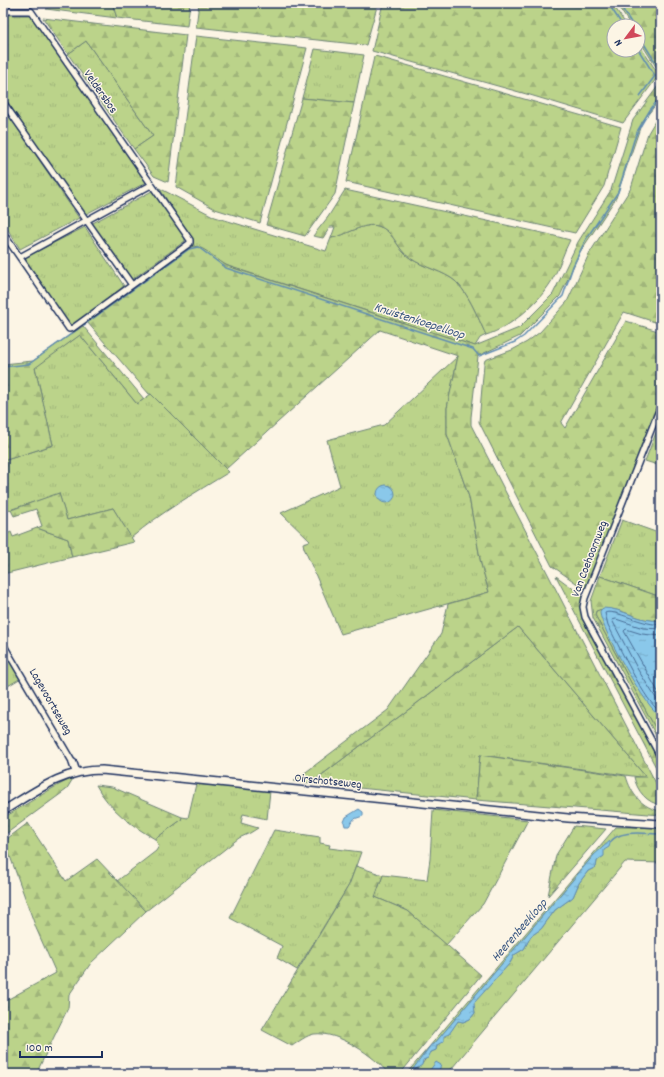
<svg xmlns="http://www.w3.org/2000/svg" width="664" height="1077" font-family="Dekko,sans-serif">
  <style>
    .grass { fill: url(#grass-tufts); stroke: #6b8174; fill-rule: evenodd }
    .forest { fill: url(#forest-firs); stroke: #6b8174 }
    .water { fill: url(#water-ripples); stroke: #5e8bb2 }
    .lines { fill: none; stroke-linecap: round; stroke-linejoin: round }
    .shore { stroke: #476c96; stroke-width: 1 }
    .stream { stroke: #5e8bb2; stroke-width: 1.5 }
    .street-casing { stroke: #1b2f5e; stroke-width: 8 }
    .secondary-casing { stroke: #1b2f5e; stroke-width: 10 }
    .street { stroke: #fcf5e5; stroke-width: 5 }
    .secondary { stroke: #fcf5e5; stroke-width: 7 }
    .labels { text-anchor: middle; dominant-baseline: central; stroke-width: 3; stroke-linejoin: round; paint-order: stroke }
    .street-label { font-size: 12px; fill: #1b2f5e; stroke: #fcf5e5 }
    .water-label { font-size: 13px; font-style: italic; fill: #375581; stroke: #fcf5e5 }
  </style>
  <defs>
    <pattern id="grass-tufts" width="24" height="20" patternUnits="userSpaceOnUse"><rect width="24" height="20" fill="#bbd38a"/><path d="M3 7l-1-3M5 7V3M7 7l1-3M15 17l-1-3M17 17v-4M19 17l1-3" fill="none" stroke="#a0b57a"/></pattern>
    <pattern id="forest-firs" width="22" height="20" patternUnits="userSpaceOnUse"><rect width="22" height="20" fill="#bbd38a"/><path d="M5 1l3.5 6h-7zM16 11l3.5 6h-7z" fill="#a0b57a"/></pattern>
    <pattern id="water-ripples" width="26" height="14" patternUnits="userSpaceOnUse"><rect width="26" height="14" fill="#8ac8ea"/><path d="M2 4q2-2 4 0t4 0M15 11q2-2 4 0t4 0" fill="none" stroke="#76accb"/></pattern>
  </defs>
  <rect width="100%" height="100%" fill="#fcf5e5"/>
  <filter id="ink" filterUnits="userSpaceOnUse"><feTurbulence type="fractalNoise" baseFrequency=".025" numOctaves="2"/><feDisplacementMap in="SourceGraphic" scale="8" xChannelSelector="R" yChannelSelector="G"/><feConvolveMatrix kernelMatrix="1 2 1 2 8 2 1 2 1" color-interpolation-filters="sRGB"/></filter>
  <g filter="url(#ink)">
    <!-- grass -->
    <path class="grass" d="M55,3H112L117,18L46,9Z
      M3,15H30L147,182L84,215L3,95Z
      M86,41L153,136L134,149L68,54Z
      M315,49L364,55L354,103L302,98Z
      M3,107L79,218L20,249L3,222Z
      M159,188L215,217L326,251L331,238C346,236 363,222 378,226C392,230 396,245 405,254C418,266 437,269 451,278C467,288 478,318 486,335L480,338L475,346L225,265L193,246L190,247L192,238Z
      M152,191L181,232L185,238V241L130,281L91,224Z
      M85,227L124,286L71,327L25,263L26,257Z
      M80,335L137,404L151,394L229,472C195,493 161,512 131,538L113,508L67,520L59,494L3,512V461L53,445L35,367Z
      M458,356L447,408V434L469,497L481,564L489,592L341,634L304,548L303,543L310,541L281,513L340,486L327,440L384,425Z
      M661,420V466L645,461Z
      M622,520L661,534V597L600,576Z
      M37,528L68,539L72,557L3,574V536L11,532L13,537Z
      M603,608L601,609L658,715L661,716V739L595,615L596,611Z
      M518,627L647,778L480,755L476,800L311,783Z
      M3,647L21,678L3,689Z
      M196,784L270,791L267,819L243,814L241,823L258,828L250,833L239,838L146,911L117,881L156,851L159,846L155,839L181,820L182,817L188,818Z
      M433,810L528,820L483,904L446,945L408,911L375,897L383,875L427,880L430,859Z
      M616,827H661V863L625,862L447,1074H438L440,1072L429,1070L427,1074H406ZM594,855L597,861L596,867L588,871L579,883L573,897L555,910L541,929L531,936L524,949L514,955L510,963L473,1003L475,1013L470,1019L463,1022L458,1021C455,1024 453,1029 450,1032C445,1039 438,1040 436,1050C427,1053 427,1058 422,1064C419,1067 414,1070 411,1073L431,1045L435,1043Z
      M274,830L320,837V843L330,845L329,848L361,852L349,885L297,970L277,958L282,946L230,918Z"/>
    <!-- forest -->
    <path class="forest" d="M112,3H190L187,26L117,18Z
      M199,3H378L366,45H364L196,27Z
      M383,3H612L627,26H614V50H638V43L659,75L623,123L530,95L372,51Z
      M616,3H661L660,73L638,38V26H631Z
      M43,18L186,35L168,182L154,176L134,149L153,136L86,41L68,54Z
      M196,36L307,48L260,223L215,209L176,187Z
      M375,56L621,127L604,186L575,233L346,182L374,57Z
      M661,82V98L642,122L616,198L580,252L560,296L520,336L478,356L471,417V425L661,793V805C647,803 637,791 634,777H646L518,627L311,783L294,781L388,710L441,634L448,604L489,592L481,564L469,497L447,434V408L458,356L380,330L226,469L151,394H149L87,322L193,246C207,247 216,261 230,267L475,346L519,328L553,294L578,242L611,190L633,120Z
      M302,98L354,103L335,194L305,236L266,225Z
      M661,111V324L624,312L561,423L565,428L626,321L661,332V399L586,590L552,566L479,422L484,364L485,360L512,350L527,342L540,332L567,302L589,254L631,188L648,133Z
      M345,190L547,234L570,240C563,253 559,269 551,282C538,303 510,328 486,335C478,318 467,288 451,278C437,269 418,266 405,254C396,245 392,230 378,226C363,222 346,236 331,238L335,227H330L323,238L313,236L328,217Z
      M83,326L144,399L137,404L80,335L35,368L53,445L3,461V364L33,361Z
      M59,493L67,520L113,508L134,542L72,557L68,539L37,528L42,526L36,509L14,516L11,510Z
      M556,576L583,596L582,602L584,620L661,761V777Z
      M600,576L661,597V620C638,624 618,602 596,611L595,615L661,739V745L593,618L591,601Z
      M480,755L626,776C631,794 642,808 661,811V815L476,800Z
      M74,777L66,790L3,836V818L53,788Z
      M96,785L112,787L182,817L181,820L155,839C132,826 109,809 96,785Z
      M28,823L66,881L97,859L146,911L91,963L69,995L68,1008L36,1074H3V1002L56,973L36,928L6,845L8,838Z
      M574,826L606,829L548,896L556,855Z
      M356,866L383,875L375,897L408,911L481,975L400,1074H389C374,1056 339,1031 314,1034C307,1035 298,1042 292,1046L262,1030L349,885Z"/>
    <!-- water -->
    <path class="water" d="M377 494a9 9 0 1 1 18 0a9 9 0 1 1-18 0Z
      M603,608C623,608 640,623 661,620V716C648,712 601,628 600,613C600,610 601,610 603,608Z
      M359,809L363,812V816L354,819L349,826H345L344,822L346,817Z
      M611,840L609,847L604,850V856L597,861L596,867L588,871L579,883L573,897L555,910L541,929L531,936L524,949L514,955L510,963L474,1003L475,1013L470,1019L463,1022L458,1021L449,1034L444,1036V1041L437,1045L436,1050L431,1052L428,1058L423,1060L422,1065L410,1073L431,1045L435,1043L594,855Z
      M436,1062L441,1065L438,1074H427Z"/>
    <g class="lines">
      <!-- shore -->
      <path class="shore" d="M661,624C646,627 613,608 605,613L608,625C617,642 646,705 661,712
        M661,629L643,628L616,619L612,620L638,670L661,706
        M661,636L642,634L626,629L624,631L661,697"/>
      <!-- stream -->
      <path class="stream" d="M608,3L623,26
        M619,3L633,26
        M52,5L55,3
        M638,34L659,68
        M638,49L655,76L640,96
        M84,325L189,249L198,247L226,268L473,349L479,356L515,342L524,336L563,296L573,266L586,239L618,192L634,140L638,130L650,110L661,96
        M3,367L29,364L78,329
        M610,842C621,829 645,834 661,834"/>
      <defs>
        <path id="street" d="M3,11H31L190,240V243L73,328L69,329L3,233
          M3,102L132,285
          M20,257L151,185
          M661,405L585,598L583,607L585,617L661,758
          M3,644L73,763"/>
        <path id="secondary" d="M73,763L76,772
          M3,811C36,791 62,770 102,770L568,818L661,824"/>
      </defs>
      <!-- street casing -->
      <use href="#street" class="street-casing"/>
      <!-- secondary casing -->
      <use href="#secondary" class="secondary-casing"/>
      <!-- street -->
      <use href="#street" class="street"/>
      <!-- secondary -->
      <use href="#secondary" class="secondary"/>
    </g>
  </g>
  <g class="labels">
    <!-- street labels -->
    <g class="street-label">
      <text transform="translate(100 92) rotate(55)">Veldersbos</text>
      <text transform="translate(590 559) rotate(-69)">Van Coehoornweg</text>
      <text transform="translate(50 702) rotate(60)">Lagevoortseweg</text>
      <text transform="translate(328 782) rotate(6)">Oirschotseweg</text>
    </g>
    <!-- water labels -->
    <g class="water-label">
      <text transform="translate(419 322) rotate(18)">Knuistenkoepelloop</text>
      <text transform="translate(520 931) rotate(-49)">Heerenbeekloop</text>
    </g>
  </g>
  <!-- margin -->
  <rect width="664" height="1077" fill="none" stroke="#fcf5e5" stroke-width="16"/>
  <rect x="8" y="8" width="648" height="1061" fill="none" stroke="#1b2f5e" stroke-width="1.5" filter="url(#ink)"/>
  <!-- north arrow -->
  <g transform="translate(626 38) rotate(238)"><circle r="19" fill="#fcf5e5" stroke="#a2a6af"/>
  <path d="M0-3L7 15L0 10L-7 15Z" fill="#d1495b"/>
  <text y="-6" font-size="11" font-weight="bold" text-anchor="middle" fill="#1b2f5e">N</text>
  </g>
  <!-- scale -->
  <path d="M20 1051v6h82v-6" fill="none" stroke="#1b2f5e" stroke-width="2"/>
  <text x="26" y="1051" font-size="12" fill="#1b2f5e" stroke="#fcf5e5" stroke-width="3" paint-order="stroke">100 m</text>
</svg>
